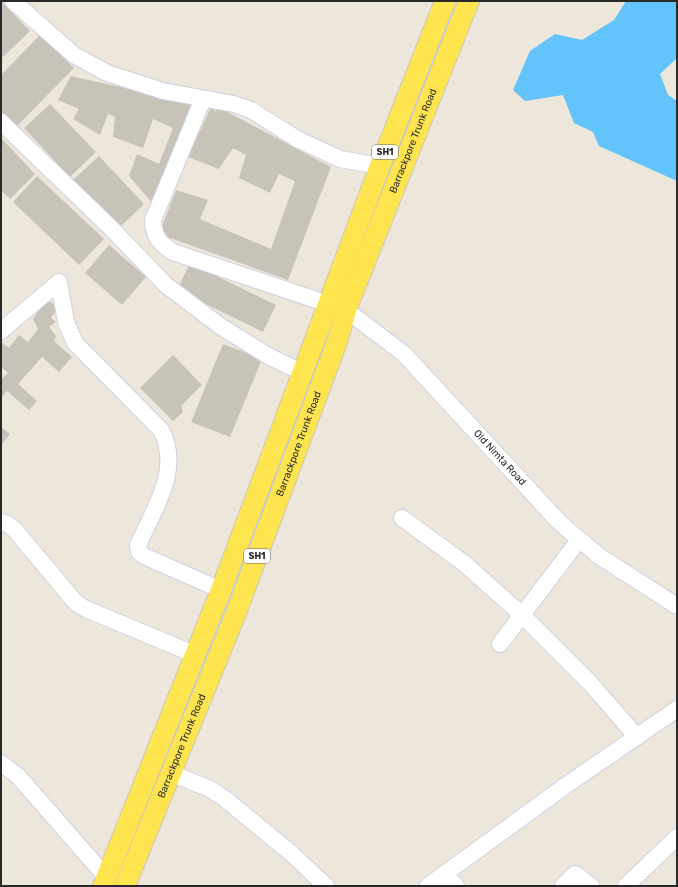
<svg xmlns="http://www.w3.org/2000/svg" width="678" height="887" font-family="Rubik,sans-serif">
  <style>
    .water { fill: #62c4fa }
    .building { fill: #c8c3b9 }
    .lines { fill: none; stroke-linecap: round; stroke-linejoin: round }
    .minor-casing { stroke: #cfd1e4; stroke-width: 18 }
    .major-casing { stroke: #c7c7c7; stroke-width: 22 }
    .minor { stroke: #fff; stroke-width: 16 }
    .major { stroke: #fee44e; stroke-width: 20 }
    .labels { text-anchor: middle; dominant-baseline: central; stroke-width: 4; stroke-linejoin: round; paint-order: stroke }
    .shield { fill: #fff; stroke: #696969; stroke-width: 1 }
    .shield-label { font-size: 9px; font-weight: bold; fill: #292929 }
    .street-label { font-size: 10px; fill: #292929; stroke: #fff }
  </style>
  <rect width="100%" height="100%" fill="#ede6da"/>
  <!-- water -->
  <path class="water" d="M626,1H677V58L660,74L668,95L677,101V181L599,146L593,132L574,123L563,95L525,101L513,90L530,51L555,34L582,40L614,20Z"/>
  <!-- building -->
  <path class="building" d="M1,1L30,31L3,57L1,55Z
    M40,35L74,68L17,126L1,111V75Z
    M71,76L191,103L154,205L129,176L137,154L159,164L173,128L153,119L143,148L113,137L115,117L108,114L100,135L73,119L79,109L58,100Z
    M50,104L96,152L70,177L24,128Z
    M211,107L216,112L218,107L331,167L288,280L159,234L176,190L208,200L200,219L271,249L295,181L279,174L270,193L239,178L246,155L233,148L219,169L188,157Z
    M1,138L35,174L10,199L1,190Z
    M99,156L144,204L118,229L73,180Z
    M37,176L104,239L79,265L13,202Z
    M109,245L146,277L122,305L85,273Z
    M190,263L276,305L263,332L177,290Z
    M46,299L58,307L51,318L56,322L49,327L56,336L54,341L72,357L59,372L42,357L18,384L37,401L29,410L7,391L1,398V377L2,378L8,373L1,367V342L9,348L19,335L28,342L38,329L33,319Z
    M223,344L262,359L230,437L191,422Z
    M173,355L202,385L181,406L183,412L173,421L140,388Z
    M1,427L10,434L1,445Z"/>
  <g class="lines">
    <defs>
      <g id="minor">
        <path d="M13,1L74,55L107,73L163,91L234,104L251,110L297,139L340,159L380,166"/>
        <path id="s1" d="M203,99L153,220C154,237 159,243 173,252L346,310L404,354L560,523L599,556L677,606"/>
        <path d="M1,122L109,226L166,285L220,326L270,357L304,373"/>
        <path d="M1,331L59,282L66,322L75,343L161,430C182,469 154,509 138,545L139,552L144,556L221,590"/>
        <path d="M402,518L465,564L522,615L579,540"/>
        <path d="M1,522L8,524L15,530L76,603L86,609L194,654"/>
        <path d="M500,644L522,615L591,684L637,737"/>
        <path d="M1,763L18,776L107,878"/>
        <path d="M171,773L210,789L224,798L292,854L326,886"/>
        <path d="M444,874L456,886"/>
        <path d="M428,886L565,786L677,709"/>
        <path d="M563,886L575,874L591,886"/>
        <path d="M626,886L677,837"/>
      </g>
      <g id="major">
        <path d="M103,886L221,590L380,166L445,1"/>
        <path id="s2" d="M125,886L236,613L337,342L346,310L469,1"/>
      </g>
    </defs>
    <!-- minor casing -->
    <use href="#minor" class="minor-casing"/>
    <!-- major casing -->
    <use href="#major" class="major-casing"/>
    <!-- minor -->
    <use href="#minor" class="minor"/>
    <!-- major -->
    <use href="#major" class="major"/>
  </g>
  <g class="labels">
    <!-- shield labels -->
    <g class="shield">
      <rect x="372" y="145" width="26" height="14" rx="3"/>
      <rect x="244" y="549" width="26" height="14" rx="3"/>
    </g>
    <g class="shield-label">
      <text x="385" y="152">SH1</text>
      <text x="257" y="556">SH1</text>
    </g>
    <!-- street labels -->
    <g class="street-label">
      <text stroke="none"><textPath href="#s2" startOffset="799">Barrackpore Trunk Road</textPath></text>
      <text stroke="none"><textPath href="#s2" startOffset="475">Barrackpore Trunk Road</textPath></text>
      <text stroke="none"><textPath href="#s1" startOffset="567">Old Nimta Road</textPath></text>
      <text stroke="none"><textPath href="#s2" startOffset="151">Barrackpore Trunk Road</textPath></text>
    </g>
  </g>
  <!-- border -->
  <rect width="678" height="887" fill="none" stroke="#292929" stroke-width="4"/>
</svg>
